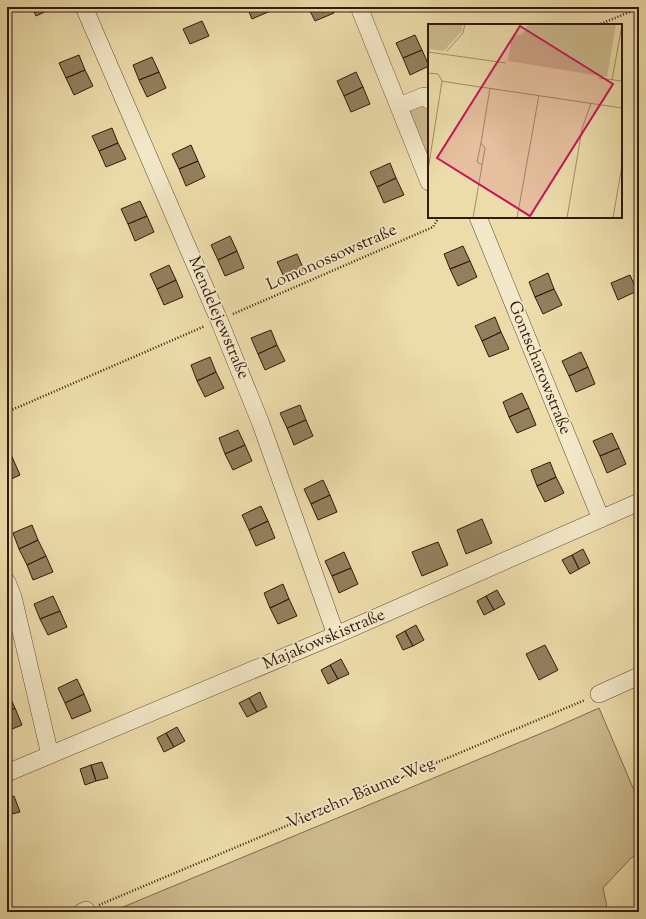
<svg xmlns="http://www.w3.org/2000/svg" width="646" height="919" font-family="'Sorts Mill Goudy',serif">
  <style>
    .green { fill: #cdbb8f; stroke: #806a4c }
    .building { fill: #937f5d; stroke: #331a0a }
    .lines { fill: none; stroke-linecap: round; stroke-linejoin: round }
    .minor-casing { stroke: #614a32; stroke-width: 18 }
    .path { stroke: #331a0a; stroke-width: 2.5; stroke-dasharray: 1 2; stroke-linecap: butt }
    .minor { stroke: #f3e8c8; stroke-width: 17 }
    .labels { text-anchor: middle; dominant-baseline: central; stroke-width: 3.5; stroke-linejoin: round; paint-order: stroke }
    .street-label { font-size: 17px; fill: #331a0a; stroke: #f3e8c8 }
    .inset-road { fill: none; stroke: #a28e6a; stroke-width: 1 }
    .view { fill: #c2185b; fill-opacity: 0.15; stroke: #c2185b; stroke-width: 2 }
    .inset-edge { fill: none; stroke: #331a0a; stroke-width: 2 }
  </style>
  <rect width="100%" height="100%" fill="#ecdcaa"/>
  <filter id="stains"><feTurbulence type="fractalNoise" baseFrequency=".005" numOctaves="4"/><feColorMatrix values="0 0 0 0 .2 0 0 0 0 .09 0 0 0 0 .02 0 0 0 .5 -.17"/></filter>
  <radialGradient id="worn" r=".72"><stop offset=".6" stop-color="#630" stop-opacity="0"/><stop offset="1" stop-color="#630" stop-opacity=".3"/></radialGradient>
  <!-- green -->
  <path class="green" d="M418,104L427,106L429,109V164L410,115L411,107Z
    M599,708L639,802V854L631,858L603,888L608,912H111L554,728Z"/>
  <!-- building -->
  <path class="building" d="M32,7H55L36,16Z
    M247,7H275V9L252,19Z
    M308,7H331L334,13L315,21Z
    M202,21L209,36L190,44L183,29Z
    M415,35L422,50L403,58L396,43Z
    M422,50L429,66L410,75L403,58Z
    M79,55L85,70L66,78L59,63Z
    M152,57L159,72L139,80L133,65Z
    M85,70L93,86L74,95L66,78Z
    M159,72L166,88L147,97L139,80Z
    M356,72L363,87L344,96L337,81Z
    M363,87L370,104L351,112L344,96Z
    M112,128L118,143L99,151L92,136Z
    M118,143L126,159L106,167L99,151Z
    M191,145L198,161L179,169L172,154Z
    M198,161L205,177L186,186L179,169Z
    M390,163L396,178L377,187L370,172Z
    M396,178L404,195L384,203L377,187Z
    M140,201L147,216L128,224L121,209Z
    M147,216L154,232L135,241L128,224Z
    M230,236L237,251L218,260L211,245Z
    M463,246L470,261L450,269L444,254Z
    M237,251L244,268L225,276L218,260Z
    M297,254L304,270L285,279L277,262Z
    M470,261L477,277L458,286L450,269Z
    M169,265L176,280L157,289L150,274Z
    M548,273L554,289L535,297L529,282Z
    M630,275L637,291L618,300L611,283Z
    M176,280L183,297L164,305L157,289Z
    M554,289L562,305L543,314L535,297Z
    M495,317L501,332L482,341L475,326Z
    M271,330L277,345L258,354L251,338Z
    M501,332L509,349L489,357L482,341Z
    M277,345L285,361L265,370L258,354Z
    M581,352L588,367L569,376L562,361Z
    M210,357L216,372L197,381L191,365Z
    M588,367L595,384L576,392L569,376Z
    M216,372L224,388L205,397L197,381Z
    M522,393L529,408L509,417L503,402Z
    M300,405L306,420L287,428L280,413Z
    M529,408L536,425L517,433L509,417Z
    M306,420L313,436L294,445L287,428Z
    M238,430L245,445L225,454L219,438Z
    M612,433L619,448L600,456L593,441Z
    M7,445L13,459L7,462Z
    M245,445L252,461L233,470L225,454Z
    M619,448L626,464L607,473L600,456Z
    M13,459L20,475L7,481V462Z
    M550,462L556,477L537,486L531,470Z
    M556,477L564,493L545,502L537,486Z
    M323,480L330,495L311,504L304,489Z
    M330,495L337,512L318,520L311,504Z
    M261,506L268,521L249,530L242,515Z
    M482,519L492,543L466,554L457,530Z
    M268,521L275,538L256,546L249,530Z
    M32,525L38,540L19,549L13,533Z
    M38,540L46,556L27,565L19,549Z
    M438,542L448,565L422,576L412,552Z
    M583,549L590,563L579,569L572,555Z
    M344,552L351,568L332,576L325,561Z
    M572,555L579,569L570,574L562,560Z
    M46,556L53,572L33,580L27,565Z
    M351,568L358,584L339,593L332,576Z
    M283,584L289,599L270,608L264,593Z
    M497,590L505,604L494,610L486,596Z
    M53,596L60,611L40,619L34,604Z
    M486,596L494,610L484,615L477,601Z
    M289,599L297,616L278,624L270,608Z
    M60,611L67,627L48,635L40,619Z
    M416,625L424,640L413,646L405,631Z
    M405,631L413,646L403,650L396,636Z
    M545,645L558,670L539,680L526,654Z
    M341,659L349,674L338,679L330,665Z
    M330,665L338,679L328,684L321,670Z
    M77,679L84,694L65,703L58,688Z
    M260,692L267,707L257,712L249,698Z
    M8,693L15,708L7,712V694Z
    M84,694L91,711L72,719L65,703Z
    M249,698L257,712L247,717L239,703Z
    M15,708L22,725L7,731V712Z
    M177,727L185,741L174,747L166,733Z
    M166,733L174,747L164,752L157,738Z
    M102,762L108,778L96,781L91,765Z
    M91,765L96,781L85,785L80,769Z
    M14,796L20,812L8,815L7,798Z"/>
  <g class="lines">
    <defs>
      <path id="minor" d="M84,7L219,320L261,424L336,635
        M359,7L429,182
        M399,106L424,96L429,100
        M478,217L601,519
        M7,582L13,597L50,755
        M599,694L639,676
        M7,773L336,635L639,502
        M82,912L86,910"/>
    </defs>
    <!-- minor casing -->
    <use href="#minor" class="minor-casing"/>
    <!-- path -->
    <path class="path" d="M598,25L639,8
      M233,314L433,227L439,217
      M7,412L205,326
      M99,905L585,700"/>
    <!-- minor -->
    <use href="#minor" class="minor"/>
  </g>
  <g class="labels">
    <!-- street labels -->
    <g class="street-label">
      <text transform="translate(332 258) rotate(-24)">Lomonossowstraße</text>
      <text transform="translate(218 318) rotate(67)">Mendelejewstraße</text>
      <text transform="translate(539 368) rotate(68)">Gontscharowstraße</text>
      <text transform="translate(324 640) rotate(-23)">Majakowskistraße</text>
      <text transform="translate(361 794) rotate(-23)">Vierzehn-Bäume-Weg</text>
    </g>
  </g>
  <!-- overview -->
  <g transform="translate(428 24)">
    <rect width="194" height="194" fill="#ecdcaa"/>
    <path d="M0,0H35L34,7L16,27L0,25ZM100,0H188L179,53L80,37L84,12L95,10Z" fill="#cdbb8f"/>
    <path class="inset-road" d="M19,27L35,9L37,0M0,28L78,39M0,49L10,50L14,57L19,58L194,84M171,54L194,57M184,56L194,1M53,119L49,138L54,141M0,146L14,57M45,194L57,124L53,119L62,64M89,194L111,71M139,194L154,105L163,79M185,194L194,141"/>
    <path class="view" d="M92,2L185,60L102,192L9,134Z"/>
    <rect width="194" height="194" class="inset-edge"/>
  </g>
  <!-- margin -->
  <rect width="646" height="919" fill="none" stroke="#ecdcaa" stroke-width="24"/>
  <rect x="8" y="8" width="630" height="903" fill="none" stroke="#331a0a" stroke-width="2"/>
  <rect x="12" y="12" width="622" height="895" fill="none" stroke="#331a0a"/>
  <rect width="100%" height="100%" filter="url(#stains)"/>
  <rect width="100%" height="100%" fill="url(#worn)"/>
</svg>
